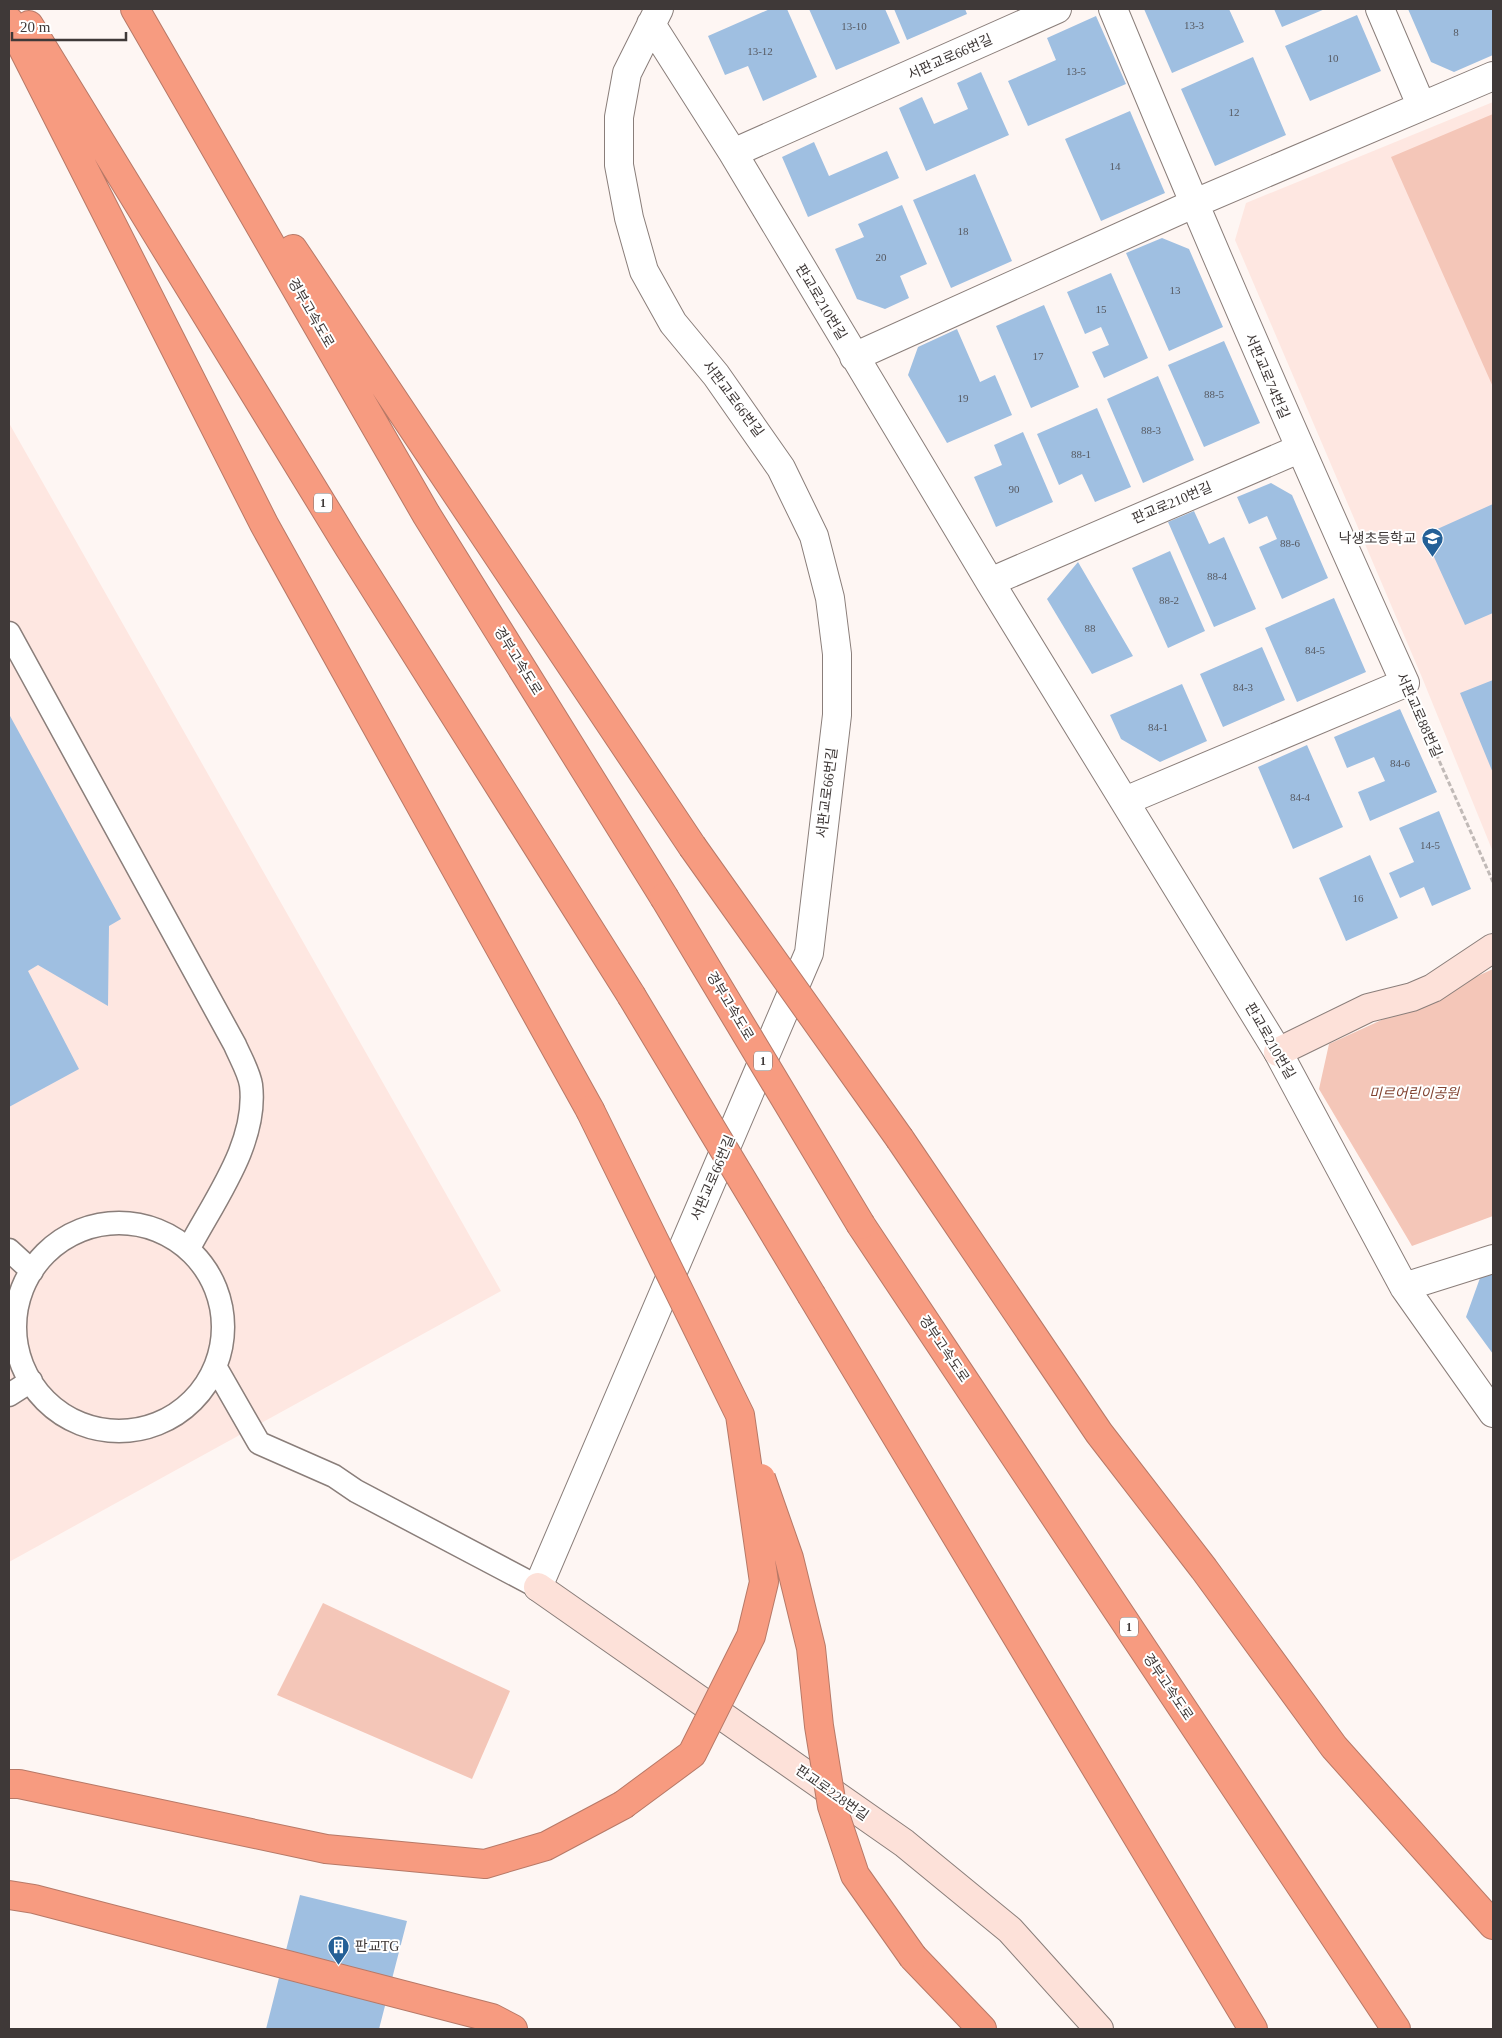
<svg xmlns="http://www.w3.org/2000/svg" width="1502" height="2038" font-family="'Times New Roman','Noto Sans KR',serif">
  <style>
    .built { fill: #fee7e1 }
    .green { fill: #f4c6b8 }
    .building { fill: #9fbfe1 }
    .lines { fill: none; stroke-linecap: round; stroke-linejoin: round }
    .lane-casing { stroke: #8a7e7a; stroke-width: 25 }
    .street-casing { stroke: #8a7e7a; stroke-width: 30 }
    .secondary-casing { stroke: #8a7e7a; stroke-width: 30 }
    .highway-casing { stroke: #b77967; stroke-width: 30 }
    .path { stroke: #c1bab7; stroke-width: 3; stroke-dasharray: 5 2.5; stroke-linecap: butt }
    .lane { stroke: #fff; stroke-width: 22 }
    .street { stroke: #fff; stroke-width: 28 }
    .secondary { stroke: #fde1d9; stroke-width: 28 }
    .highway { stroke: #f79b80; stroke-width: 28 }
    .highway-bridge-casing { stroke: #b77967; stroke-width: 30; stroke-linecap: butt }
    .highway-bridge { stroke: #f79b80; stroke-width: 28 }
    .labels { text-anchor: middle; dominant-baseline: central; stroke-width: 4; stroke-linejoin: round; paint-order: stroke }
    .number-label { font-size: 11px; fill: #575a62 }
    .shield { fill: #fff; stroke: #797474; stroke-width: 1 }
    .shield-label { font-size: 12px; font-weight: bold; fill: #3f3938 }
    .street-label { font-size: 14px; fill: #3f3938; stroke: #fff }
    .poi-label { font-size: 14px; fill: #3f3938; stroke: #fff; text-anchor: end }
    .park-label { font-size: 14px; font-style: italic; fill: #824432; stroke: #fff }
  </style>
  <rect width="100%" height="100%" fill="#fef6f3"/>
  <!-- built -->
  <path class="built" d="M1493,102V852L1421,675L1235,240L1246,203Z
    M9,423L501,1291L9,1562Z"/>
  <!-- green -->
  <path class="green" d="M1493,114V387L1391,157Z
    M1493,969V1216L1412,1246L1319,1089L1329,1044Z
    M323,1603L510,1691L472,1779L277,1695Z"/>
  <!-- building -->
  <path class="building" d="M770,9H787L817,77L763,101L748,66L725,75L708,36Z
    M809,9H885L900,43L836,70Z
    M894,9H965L967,14L907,40Z
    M1144,9H1229L1244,42L1172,73Z
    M1274,9H1325L1282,27Z
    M1408,9H1493V55L1454,72L1431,62Z
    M1357,15L1381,71L1310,101L1285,46Z
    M1096,16L1126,84L1028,126L1008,81L1056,60L1047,38Z
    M1253,57L1286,135L1215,166L1181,89Z
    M981,72L1009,135L926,171L899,108L922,97L934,124L968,109L957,83Z
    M1130,111L1165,193L1101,221L1065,139Z
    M814,142L829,176L887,151L899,178L808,217L782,157Z
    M975,174L1012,261L951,288L913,200Z
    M902,205L927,264L900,276L909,298L885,309L857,299L835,249L864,237L858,224Z
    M1162,238L1189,249L1223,327L1169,351L1126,253Z
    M1111,273L1148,358L1104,378L1092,352L1109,345L1101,327L1085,334L1067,292Z
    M1044,305L1079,387L1031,408L996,326Z
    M957,329L980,382L995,375L1012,415L947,443L908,375L918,347Z
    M1224,341L1260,423L1204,447L1168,365Z
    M1158,376L1194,460L1143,483L1107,399Z
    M1097,408L1131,487L1095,502L1082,474L1059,485L1037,434Z
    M1023,432L1053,502L996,527L974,477L1002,465L994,445Z
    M1271,483L1292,495L1328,578L1282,599L1259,547L1277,539L1267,516L1249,524L1237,497Z
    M1493,504V613L1465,625L1424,535Z
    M1194,511L1209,544L1224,537L1256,609L1214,627L1168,522Z
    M1170,551L1205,631L1168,648L1132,568Z
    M1078,562L1133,656L1092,674L1047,599Z
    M1334,598L1366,672L1297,702L1265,628Z
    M1262,647L1285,700L1223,727L1200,674Z
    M1493,680V773L1460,693Z
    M1182,684L1207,741L1160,762L1121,739L1110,715Z
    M1400,709L1437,792L1370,821L1358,792L1385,781L1374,757L1347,768L1334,737Z
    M9,714L121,919L109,926L108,1006L38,965L28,971L79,1069L9,1107Z
    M1307,745L1343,827L1293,849L1258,767Z
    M1439,811L1471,889L1432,906L1424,887L1400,898L1389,873L1414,862L1399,828Z
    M1370,855L1398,918L1346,941L1319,878Z
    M1493,1273V1354L1466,1317L1480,1278Z
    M300,1895L407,1921L379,2029H266Z"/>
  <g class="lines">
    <defs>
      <path id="lane" d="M9,633L235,1045C240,1057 249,1072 251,1085C258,1142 215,1199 189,1248
        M15 1327a104 104 0 1 1 208 0a104 104 0 1 1-208 0Z
        M9,1250L32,1271
        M216,1368L259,1443L334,1476L356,1491L538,1587
        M9,1395L31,1381"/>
      <path id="street" d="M1113,9C1206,235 1304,459 1405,683L1125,801
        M1380,9L1421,105
        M651,24L733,153L990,582L1278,1052L1404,1287L1493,1413
        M733,153L1057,9
        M854,357L1193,204L1493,76
        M990,582L1299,449
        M1404,1287L1493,1259
        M538,1587L809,953L837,715V654L830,598L814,536L781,468L716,375L673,323L644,271L629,218L619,165V117L627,73L659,9"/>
      <path id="secondary" d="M1278,1052L1368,1008L1412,997L1433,988L1493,948
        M538,1587L904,1843L1010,1930L1099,2029"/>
      <path id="highway" d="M135,9L426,514L664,897
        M9,21L264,524L590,1110
        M29,25L348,546L631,995
        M293,249L692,846
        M900,1139L1099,1433L1204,1569L1334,1747L1493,1925
        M861,1225L1396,2029
        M812,1296L1253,2029
        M9,1784H19L326,1849L485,1864L546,1846L623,1805
        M9,1895L34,1899L492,2018L513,2029
        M913,1957L982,2029"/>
    </defs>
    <!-- lane casing -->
    <use href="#lane" class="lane-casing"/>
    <!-- street casing -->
    <use href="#street" class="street-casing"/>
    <!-- secondary casing -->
    <use href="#secondary" class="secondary-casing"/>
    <!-- highway casing -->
    <use href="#highway" class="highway-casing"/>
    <!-- path -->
    <path class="path" d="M1418,713L1493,882"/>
    <!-- lane -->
    <use href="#lane" class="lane"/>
    <!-- street -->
    <use href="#street" class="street"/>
    <!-- secondary -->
    <use href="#secondary" class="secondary"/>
    <!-- highway -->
    <use href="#highway" class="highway"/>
    <defs>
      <path id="highway-bridge" d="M692,846L900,1139
        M664,897L861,1225
        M631,995L812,1296
        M590,1110L740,1415L764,1582L751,1636L692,1754L623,1805
        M761,1478L789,1558L811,1648L819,1726L832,1806L855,1875L913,1957"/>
    </defs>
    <!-- highway-bridge casing -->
    <use href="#highway-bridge" class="highway-bridge-casing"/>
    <!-- highway-bridge -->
    <use href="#highway-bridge" class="highway-bridge"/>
  </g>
  <!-- icons -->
  <defs>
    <symbol id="school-pin" viewBox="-11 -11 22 30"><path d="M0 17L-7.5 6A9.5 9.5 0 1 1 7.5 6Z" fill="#246097" stroke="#fff"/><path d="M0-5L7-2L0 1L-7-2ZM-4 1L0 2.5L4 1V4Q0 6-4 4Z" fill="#fff"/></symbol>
    <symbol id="building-pin" viewBox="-11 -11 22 30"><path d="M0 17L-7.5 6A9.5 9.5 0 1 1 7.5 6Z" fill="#246097" stroke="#fff"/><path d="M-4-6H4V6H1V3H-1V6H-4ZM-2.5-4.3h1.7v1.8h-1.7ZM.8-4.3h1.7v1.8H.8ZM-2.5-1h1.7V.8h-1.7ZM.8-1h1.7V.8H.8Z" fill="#fff"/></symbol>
  </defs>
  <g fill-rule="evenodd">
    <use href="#school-pin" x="1420" y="526" width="25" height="34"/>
    <use href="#building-pin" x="326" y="1934" width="25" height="34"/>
  </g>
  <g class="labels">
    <!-- number labels -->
    <g class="number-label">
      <text x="1194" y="25">13-3</text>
      <text x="854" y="26">13-10</text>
      <text x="1456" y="32">8</text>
      <text x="760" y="51">13-12</text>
      <text x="1333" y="58">10</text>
      <text x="1076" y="71">13-5</text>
      <text x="1234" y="112">12</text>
      <text x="1115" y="166">14</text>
      <text x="963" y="231">18</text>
      <text x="881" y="257">20</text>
      <text x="1175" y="290">13</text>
      <text x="1101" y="309">15</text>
      <text x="1038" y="356">17</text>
      <text x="1214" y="394">88-5</text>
      <text x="963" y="398">19</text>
      <text x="1151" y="430">88-3</text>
      <text x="1081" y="454">88-1</text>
      <text x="1014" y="489">90</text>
      <text x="1290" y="543">88-6</text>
      <text x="1217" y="576">88-4</text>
      <text x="1169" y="600">88-2</text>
      <text x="1090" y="628">88</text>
      <text x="1315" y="650">84-5</text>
      <text x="1243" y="687">84-3</text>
      <text x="1158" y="727">84-1</text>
      <text x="1400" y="763">84-6</text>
      <text x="1300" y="797">84-4</text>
      <text x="1430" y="845">14-5</text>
      <text x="1358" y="898">16</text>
    </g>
    <!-- shield labels -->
    <g class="shield">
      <rect x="314" y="493.5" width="18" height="19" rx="4"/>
      <rect x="754" y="1051.5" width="18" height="19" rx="4"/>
      <rect x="1120" y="1617.5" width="18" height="19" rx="4"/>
    </g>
    <g class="shield-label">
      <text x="323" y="503">1</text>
      <text x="763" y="1061">1</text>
      <text x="1129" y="1627">1</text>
    </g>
    <!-- street labels -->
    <g class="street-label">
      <text transform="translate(950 57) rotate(-24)">서판교로66번길</text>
      <text transform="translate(821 302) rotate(59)">판교로210번길</text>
      <text transform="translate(311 313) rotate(60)">경부고속도로</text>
      <text transform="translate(1267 376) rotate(67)">서판교로74번길</text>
      <text transform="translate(733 399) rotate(53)">서판교로66번길</text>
      <text transform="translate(1172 503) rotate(-23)">판교로210번길</text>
      <text transform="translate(518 661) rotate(58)">경부고속도로</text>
      <text transform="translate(1419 715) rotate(66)">서판교로88번길</text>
      <text transform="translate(827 793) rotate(-83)">서판교로66번길</text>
      <text transform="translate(730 1006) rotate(59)">경부고속도로</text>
      <text transform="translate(1270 1041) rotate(60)">판교로210번길</text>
      <text transform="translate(713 1178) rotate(-67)">서판교로66번길</text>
      <text transform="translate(944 1349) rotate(56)">경부고속도로</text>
      <text transform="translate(1168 1687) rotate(56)">경부고속도로</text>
      <text transform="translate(832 1793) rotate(35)">판교로228번길</text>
    </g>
    <!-- poi labels -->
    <g class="poi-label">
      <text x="1416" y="538">낙생초등학교</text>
      <text x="355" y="1946" text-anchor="start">판교TG</text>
    </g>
    <!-- park labels -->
    <g class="park-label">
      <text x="1414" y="1093">미르어린이공원</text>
    </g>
  </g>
  <!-- border -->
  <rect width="1502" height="2038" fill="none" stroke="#3f3938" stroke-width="20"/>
  <!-- scale -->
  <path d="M12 32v8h114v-8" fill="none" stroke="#3f3938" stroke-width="2.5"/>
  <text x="20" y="32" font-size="15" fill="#3f3938" stroke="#ffffff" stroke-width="4" paint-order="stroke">20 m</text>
</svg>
